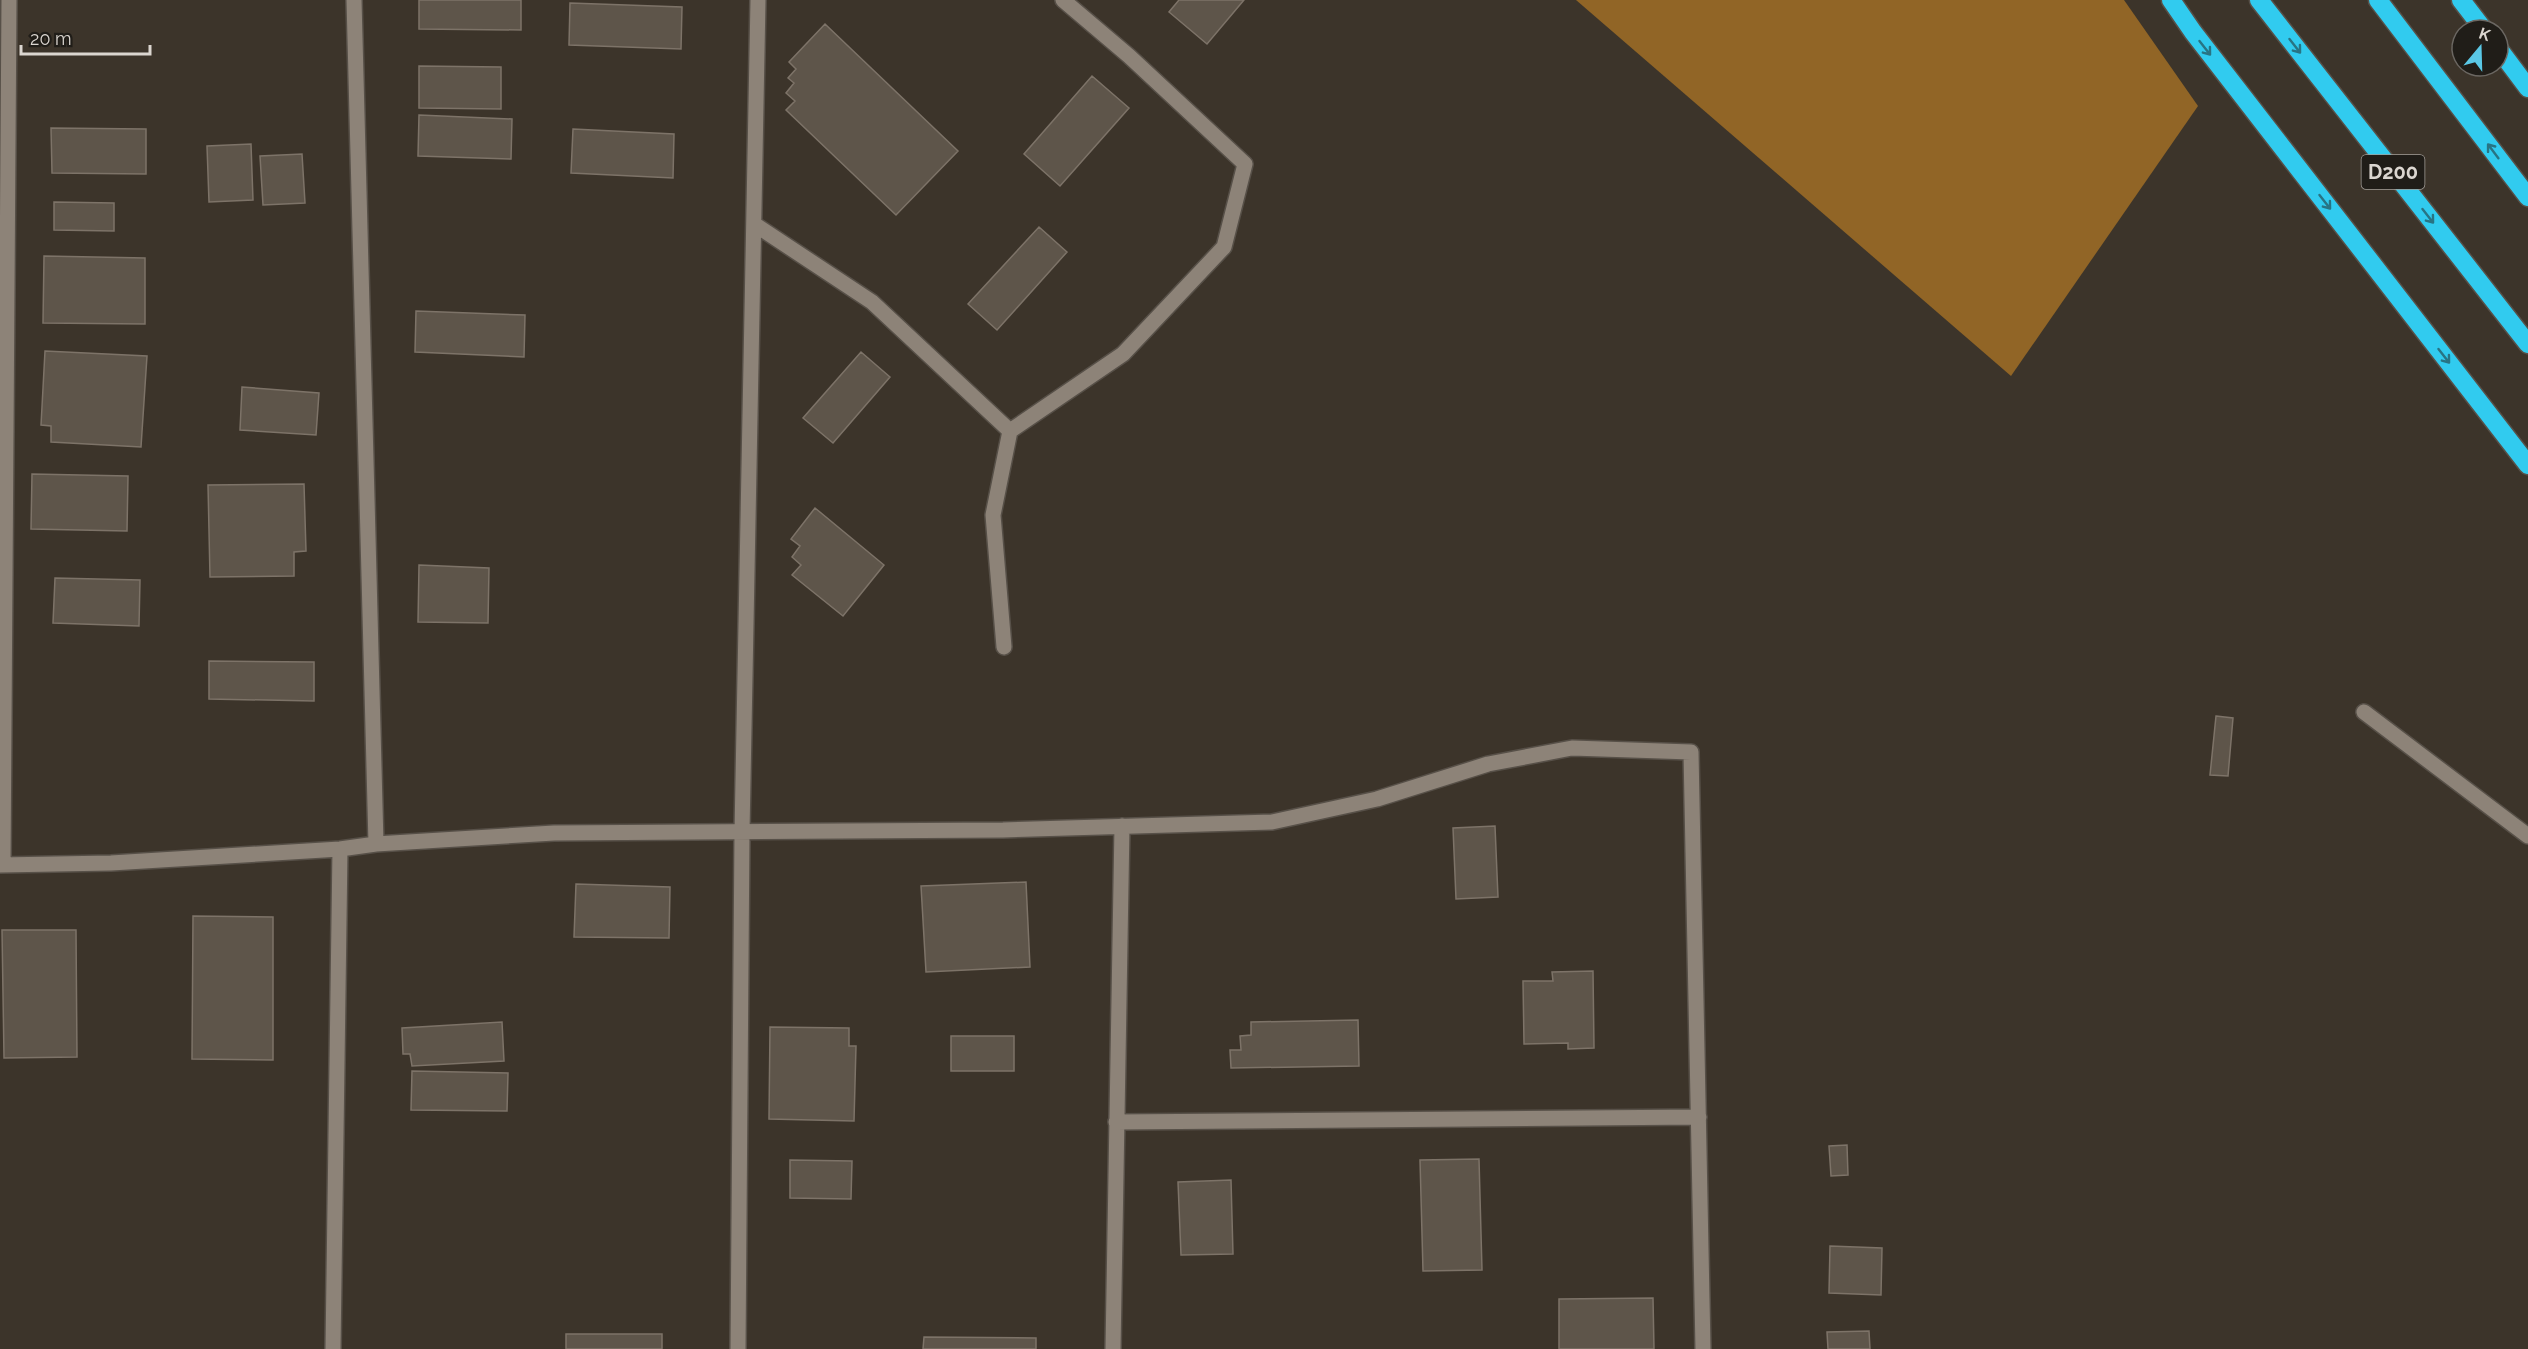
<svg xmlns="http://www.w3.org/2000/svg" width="2528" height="1349" font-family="Raleway,sans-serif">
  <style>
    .forest { fill: #916526 }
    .building { fill: #5e554a; stroke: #7d7368; stroke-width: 1.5 }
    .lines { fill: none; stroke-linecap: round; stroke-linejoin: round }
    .minor-casing { stroke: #575048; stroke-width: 18 }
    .highway-casing { stroke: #575048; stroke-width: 21 }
    .minor { stroke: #8d8378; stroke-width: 15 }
    .highway { stroke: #31cbef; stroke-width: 18 }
    .oneway { stroke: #287484 }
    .labels { text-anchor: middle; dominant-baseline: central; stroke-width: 5; stroke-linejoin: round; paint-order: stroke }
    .shield { fill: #201d18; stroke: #a39e99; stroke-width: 1.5 }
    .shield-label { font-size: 20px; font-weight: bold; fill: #dbd6d0 }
  </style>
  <rect width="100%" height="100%" fill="#3c342a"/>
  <!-- forest -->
  <path class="forest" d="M1576,0H2124L2198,106L2011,376Z"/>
  <!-- building -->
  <path class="building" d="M419,0H521V30L419,29Z
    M1179,0H1244L1207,44L1169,12Z
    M570,3L682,7L681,49L569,45Z
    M825,24L958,151L896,215L786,110L795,101L786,93L794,83L788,78L796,69L789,62Z
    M419,66L501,67V109L419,108Z
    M1092,76L1129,108L1060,186L1024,154Z
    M419,115L512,119L511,159L418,156Z
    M51,128L146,129V174L52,173Z
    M573,129L674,134L673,178L571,173Z
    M251,144L253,200L209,202L207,146Z
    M302,154L305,203L263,205L260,156Z
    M54,202L114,203V231L54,230Z
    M1039,227L1067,252L997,330L968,304Z
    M44,256L145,258V324L43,323Z
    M416,311L525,315L524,357L415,352Z
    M45,351L147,356L141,447L51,442V426L41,425Z
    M861,352L890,377L833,443L803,418Z
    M242,387L319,393L316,435L240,430Z
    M32,474L128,476L127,531L31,529Z
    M304,484L306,551L294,552V576L210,577L208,485Z
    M815,508L884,565L843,616L792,575L801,565L792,557L800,546L791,539Z
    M419,565L489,568L488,623L418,622Z
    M55,578L140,580L139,626L53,623Z
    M209,661L314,662V701L209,699Z
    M2216,716L2233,718L2228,776L2210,775Z
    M1495,826L1498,897L1456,899L1453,828Z
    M1026,882L1030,967L926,972L921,886Z
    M576,884L670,887L669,938L574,937Z
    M193,916L273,917V1060L192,1059Z
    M2,930H76L77,1057L4,1058Z
    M1593,971L1594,1048L1568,1049V1043L1524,1044L1523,981H1553L1552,972Z
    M1358,1020L1359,1066L1231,1068L1230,1050H1241L1240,1036L1251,1035V1022Z
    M502,1022L504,1061L412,1066L410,1054H403L402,1028Z
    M770,1027L849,1028V1046H856L854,1121L769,1119Z
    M951,1036H1014V1071H951Z
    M412,1071L508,1073L507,1111L411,1110Z
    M1847,1145L1848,1175L1831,1176L1829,1146Z
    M1479,1159L1482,1270L1423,1271L1420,1160Z
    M790,1160L852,1161L851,1199L790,1198Z
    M1231,1180L1233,1254L1181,1255L1178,1182Z
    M1830,1246L1882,1248L1881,1295L1829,1293Z
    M1653,1298L1654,1349H1559V1299Z
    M1869,1331L1870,1349H1828L1827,1332Z
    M566,1334H662V1349H566Z
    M924,1337L1036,1338V1349H923Z"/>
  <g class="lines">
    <defs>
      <path id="minor" d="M354,0L376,844
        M754,224L872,302L1010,431
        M1004,647L993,515L1010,431L1123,354L1224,247L1245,164L1129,56L1063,0
        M2364,712L2528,836
        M0,865L111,863L340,849L376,844L554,833L1003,830L1272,822L1377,799L1488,764L1572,748L1691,752L1703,1349
        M3,865L9,0
        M1116,1122L1699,1117
        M333,1349L340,849
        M738,1349L742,832L758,0
        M1113,1349L1122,826"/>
      <path id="highway" d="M2171,0L2193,32L2528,465
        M2259,0L2528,344
        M2378,0L2528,197
        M2461,0L2484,30
        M2498,48L2528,88"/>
    </defs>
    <!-- minor casing -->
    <use href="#minor" class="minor-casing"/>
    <!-- highway casing -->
    <use href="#highway" class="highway-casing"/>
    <!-- minor -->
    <use href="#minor" class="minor"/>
    <!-- highway -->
    <use href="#highway" class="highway"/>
  </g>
  <!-- one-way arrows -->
  <defs><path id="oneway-shaft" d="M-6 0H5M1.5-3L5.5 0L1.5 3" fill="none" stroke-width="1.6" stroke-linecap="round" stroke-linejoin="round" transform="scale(1.5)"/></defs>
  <g class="oneway">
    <use href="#oneway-shaft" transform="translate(2295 46) rotate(52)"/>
    <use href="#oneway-shaft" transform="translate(2205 48) rotate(52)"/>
    <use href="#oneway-shaft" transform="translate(2493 151) rotate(-127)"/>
    <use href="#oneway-shaft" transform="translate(2325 202) rotate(52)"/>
    <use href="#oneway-shaft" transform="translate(2428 216) rotate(52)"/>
    <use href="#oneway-shaft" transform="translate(2444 356) rotate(52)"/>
  </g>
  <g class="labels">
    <!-- shield labels -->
    <rect class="shield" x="2361.5" y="155" width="63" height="34" rx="4.5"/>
    <g class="shield-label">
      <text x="2393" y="172">D200</text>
    </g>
  </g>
  <!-- north arrow -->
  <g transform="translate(2480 48) rotate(19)"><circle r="28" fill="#201d18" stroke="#6b6762" stroke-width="1.5"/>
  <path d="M0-4.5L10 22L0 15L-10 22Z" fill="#5ac8e6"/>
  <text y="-9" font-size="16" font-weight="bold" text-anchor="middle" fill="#dbd6d0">K</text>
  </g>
  <!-- scale -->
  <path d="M21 45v9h129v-9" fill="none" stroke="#dbd6d0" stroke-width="3"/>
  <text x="30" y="45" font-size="18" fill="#dbd6d0" stroke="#201d18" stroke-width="4.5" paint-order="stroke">20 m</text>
</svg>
